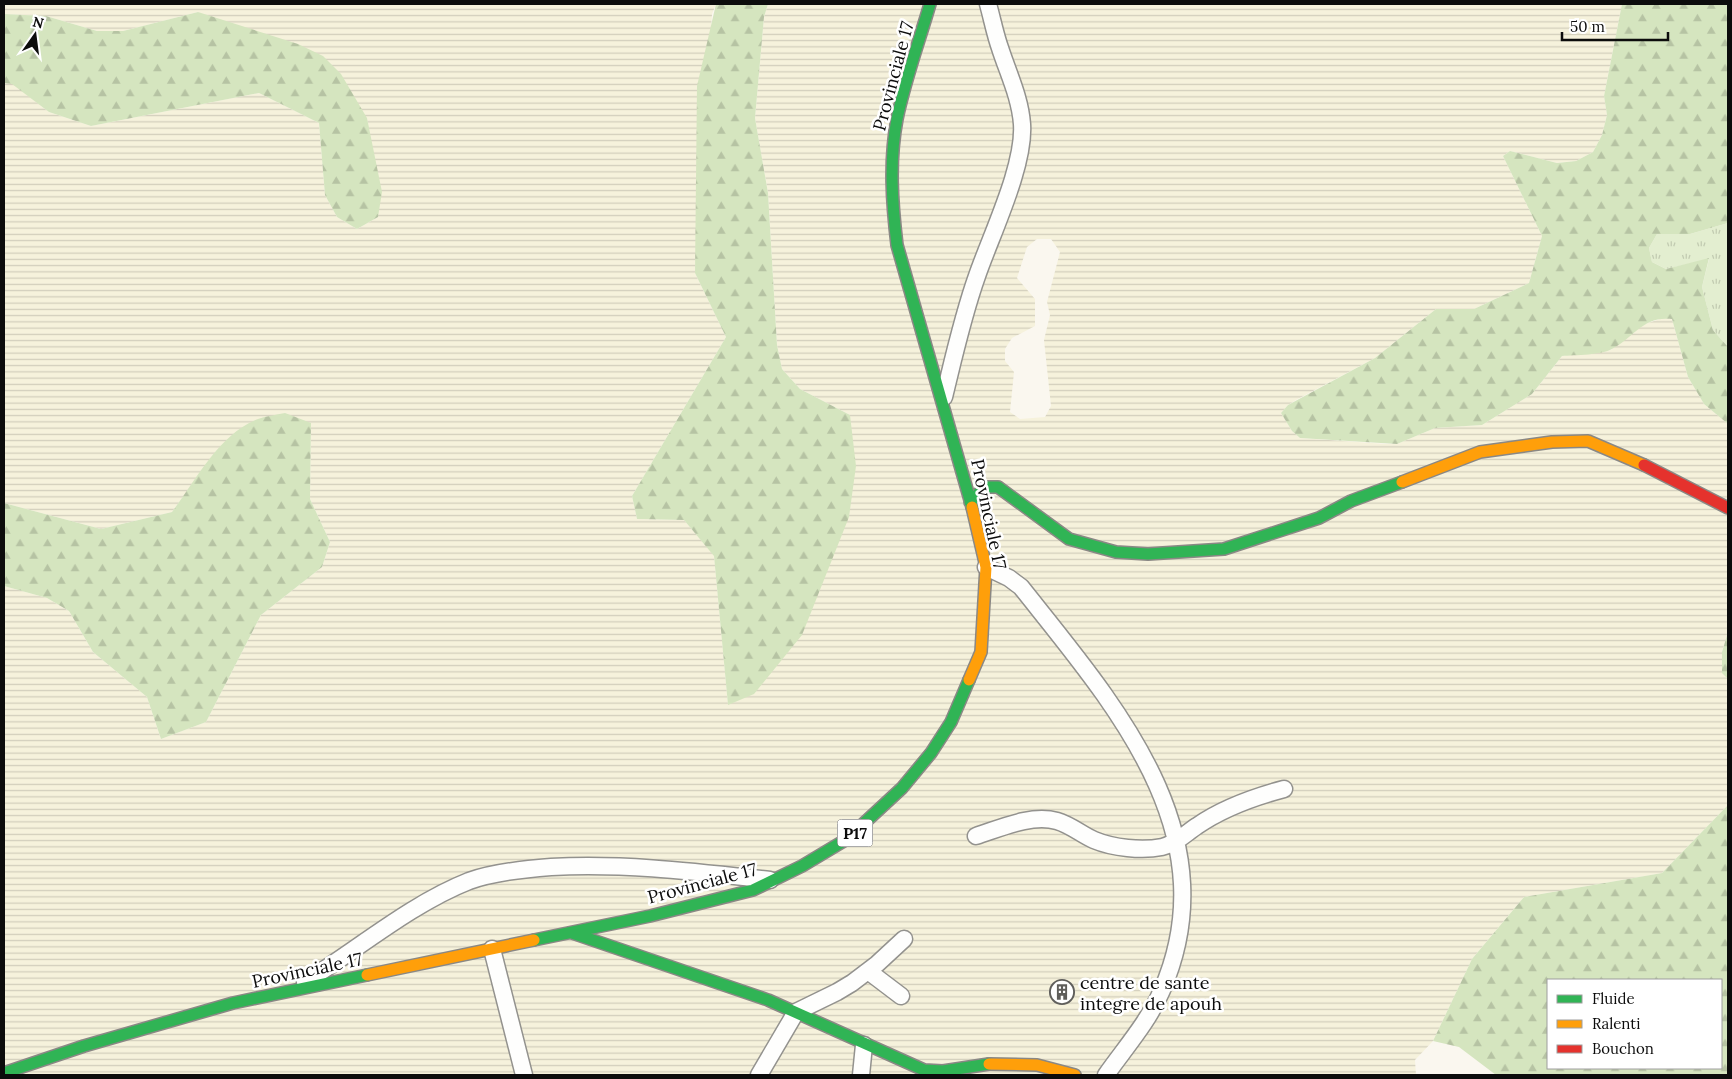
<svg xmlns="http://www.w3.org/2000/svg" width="1732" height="1079" font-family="Lora,serif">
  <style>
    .farmland { fill: url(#farmland-rules); fill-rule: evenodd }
    .grass { fill: url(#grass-tufts) }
    .forest { fill: url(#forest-firs); fill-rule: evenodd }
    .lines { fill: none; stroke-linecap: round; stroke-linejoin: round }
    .street-casing { stroke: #93928e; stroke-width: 19 }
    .fast-casing { stroke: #8a8885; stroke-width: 14 }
    .slow-casing { stroke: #8a8885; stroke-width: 14 }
    .jam-casing { stroke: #8a8885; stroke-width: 14 }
    .street { stroke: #fefefd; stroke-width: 16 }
    .fast { stroke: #30b455; stroke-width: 11 }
    .slow { stroke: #ff9f0a; stroke-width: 11 }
    .jam { stroke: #e5322d; stroke-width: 11 }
    .labels { text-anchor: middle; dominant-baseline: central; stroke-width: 5; stroke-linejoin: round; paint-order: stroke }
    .shield { fill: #fff; stroke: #555; stroke-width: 1 }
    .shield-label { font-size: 16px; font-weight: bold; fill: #0c0c0c }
    .street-label { font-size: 18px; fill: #0c0c0c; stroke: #fff }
    .poi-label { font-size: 18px; fill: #0c0c0c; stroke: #fff; text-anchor: start }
  </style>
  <defs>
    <pattern id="farmland-rules" width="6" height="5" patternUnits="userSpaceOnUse" patternTransform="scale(1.25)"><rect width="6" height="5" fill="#f6f2dc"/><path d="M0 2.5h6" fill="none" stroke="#d2cebc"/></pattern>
    <pattern id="grass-tufts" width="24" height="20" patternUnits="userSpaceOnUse" patternTransform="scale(1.25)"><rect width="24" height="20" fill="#e3eed0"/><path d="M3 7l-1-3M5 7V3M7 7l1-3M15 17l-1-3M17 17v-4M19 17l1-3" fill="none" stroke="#c2cbb1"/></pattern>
    <pattern id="forest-firs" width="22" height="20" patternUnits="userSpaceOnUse" patternTransform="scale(1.25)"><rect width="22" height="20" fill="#d5e5bf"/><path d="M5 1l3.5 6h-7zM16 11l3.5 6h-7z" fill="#b6c3a3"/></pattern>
  </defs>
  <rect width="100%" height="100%" fill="#faf7ef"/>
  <!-- farmland -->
  <path class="farmland" d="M4,4H716L712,14L695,273L726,337L632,496L637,519L684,520L714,555L728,704L850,415L800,389L782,369L777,345L768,193L755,118L764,17L768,4H1622L1604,96L1607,115L1602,135L1593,152L1576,161L1557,163L1510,151L1503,156L1542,236L1529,283L1474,309H1436L1375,358L1296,400L1288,405L1281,413L1292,431L1300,438L1386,444H1397L1435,428L1482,425L1532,394L1562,356L1611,350L1642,325L1663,318L1672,319L1688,377L1704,404L1728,424V632L1722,652V672L1728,679V805L1662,873L1524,897L1472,959L1433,1041L1415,1060L1416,1075H4V586L47,598L69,611L93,652L147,697L161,739L206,722L261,615L322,567L330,542L310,499L311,423L216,451L172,512L101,529L4,503V83H12L49,112L91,126L259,93L319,123L325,195L337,217L357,229L378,217L367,118L198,12L123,31H97L46,16L4,14ZM1037,239H1051L1060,252L1047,302L1050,315L1044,340L1051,406L1045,417L1020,419L1010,412L1014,372L1005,361V349L1012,338L1035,326V299L1017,278L1027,247Z"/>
  <!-- grass -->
  <path class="grass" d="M1728,223V347L1713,330L1702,287L1709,259L1666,269L1652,262L1649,248L1657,234H1690Z"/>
  <!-- forest -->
  <path class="forest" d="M716,4H768L764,17L755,118L768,193L777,345L782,369L800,389L850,415L856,466L849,517L802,635L754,694L728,705L714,556L684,520L637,519L632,496L726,337L695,273L697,86Z
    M1622,4H1728V223L1690,234H1657L1649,248L1652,262L1666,269L1709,258L1702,287L1713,330L1728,347V424L1704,404L1688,377L1672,319C1642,316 1635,337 1612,349C1602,355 1575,355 1562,356L1532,394L1482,425L1435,428L1397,444L1300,438L1292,431L1281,413L1288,405L1375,358L1436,309H1474L1529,283L1542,236L1503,156L1510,151L1557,163L1576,161L1593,152L1602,135L1607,115L1604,96Z
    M198,12L298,44L323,56L341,74L367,118L382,192L378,217L357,229L337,217L325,195L319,123L259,93L91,126L49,112L12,84L4,83V14L46,16L97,31H123Z
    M285,413L311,423L310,499L330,542L322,567L261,615L206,722L161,739L147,697L93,652L69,611L47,598L4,586V503L101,529L172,512C197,479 218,435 258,419C266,416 276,415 285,413Z
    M1728,632V679L1722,673V652Z
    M1728,805V1075H1496L1459,1047L1433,1041L1472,959L1524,897L1662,873ZM1721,980V1068H1548V980Z"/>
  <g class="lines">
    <defs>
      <path id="street" d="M944,397C954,356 963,315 977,276C991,235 1025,166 1022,124C1020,97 1008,73 1000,48C995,34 992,18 988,4
        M986,567L1009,578L1021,587C1113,703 1230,833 1162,990C1149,1021 1125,1048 1106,1075
        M976,836C1001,828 1031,814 1057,821C1071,825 1082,835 1094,840C1113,848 1142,851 1162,847C1176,844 1186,833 1197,826C1223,808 1254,797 1284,789
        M492,949L524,1075
        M868,971L901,996
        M305,982C358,949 411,904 469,881C494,872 524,869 551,867C625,863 697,872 770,880
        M759,1075L796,1012L837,992L852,983L877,964L904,939
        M861,1075L864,1045"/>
      <path id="fast" d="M930,4C919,42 905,80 897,119C889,161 892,203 897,245L972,507
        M970,502L985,487H998L1069,539L1116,552L1148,554L1224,549L1319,518L1351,501L1402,482
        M572,933L768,1000L924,1070L943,1071L989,1064
        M534,940L650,916L753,890L802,866L847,839L902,788L931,753L951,722L969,680
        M4,1073L84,1046L233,1003L367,975"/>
      <path id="slow" d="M1402,482L1480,452L1552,442L1588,441L1644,465
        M969,680L981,652L986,567L972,507
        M367,975L534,940
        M989,1064L1037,1065L1075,1075"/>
      <path id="jam" d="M1644,465L1728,508"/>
    </defs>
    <!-- street casing -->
    <use href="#street" class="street-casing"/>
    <!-- fast casing -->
    <use href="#fast" class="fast-casing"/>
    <!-- slow casing -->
    <use href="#slow" class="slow-casing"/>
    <!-- jam casing -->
    <use href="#jam" class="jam-casing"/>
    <!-- street -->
    <use href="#street" class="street"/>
    <!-- fast -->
    <use href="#fast" class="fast"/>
    <!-- slow -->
    <use href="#slow" class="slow"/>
    <!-- jam -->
    <use href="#jam" class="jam"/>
  </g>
  <!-- icons -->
  <defs>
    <symbol id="building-ring" viewBox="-11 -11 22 22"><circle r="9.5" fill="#fff" stroke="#5f5e5b" stroke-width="1.5"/><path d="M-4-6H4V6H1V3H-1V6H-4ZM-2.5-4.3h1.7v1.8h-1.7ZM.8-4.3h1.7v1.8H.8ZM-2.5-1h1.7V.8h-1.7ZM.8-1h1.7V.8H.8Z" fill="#5f5e5b"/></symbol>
  </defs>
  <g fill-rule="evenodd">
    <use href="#building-ring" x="1048" y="978" width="28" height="28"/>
  </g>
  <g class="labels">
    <!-- shield labels -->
    <rect class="shield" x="837.5" y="819.5" width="35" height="27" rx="4"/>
    <g class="shield-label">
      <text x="855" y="833">P17</text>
    </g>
    <!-- street labels -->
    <g class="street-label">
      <text transform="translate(893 76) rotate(-75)">Provinciale 17</text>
      <text transform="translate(989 514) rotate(78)">Provinciale 17</text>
      <text transform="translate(702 883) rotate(-15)">Provinciale 17</text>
      <text transform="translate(307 970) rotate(-12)">Provinciale 17</text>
    </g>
    <!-- poi labels -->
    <g class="poi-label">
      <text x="1080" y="982">centre de sante<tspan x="1080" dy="21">integre de apouh</tspan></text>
    </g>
  </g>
  <!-- border -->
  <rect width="1732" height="1079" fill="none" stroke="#0c0c0c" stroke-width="10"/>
  <!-- legend -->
  <rect x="1547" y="979" width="175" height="90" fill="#ffffff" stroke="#9e9e9e"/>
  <rect x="1557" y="995" width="25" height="8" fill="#30b455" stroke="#9e9e9e"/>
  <text x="1592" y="1004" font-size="15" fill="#0c0c0c">Fluide</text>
  <rect x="1557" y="1020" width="25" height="8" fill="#ff9f0a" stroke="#9e9e9e"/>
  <text x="1592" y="1029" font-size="15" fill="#0c0c0c">Ralenti</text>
  <rect x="1557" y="1045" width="25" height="8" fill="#e5322d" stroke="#9e9e9e"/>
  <text x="1592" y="1054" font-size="15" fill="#0c0c0c">Bouchon</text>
  <!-- north arrow -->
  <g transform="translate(35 35) rotate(14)" stroke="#ffffff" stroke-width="4" paint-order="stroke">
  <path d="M0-4L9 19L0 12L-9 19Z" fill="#0c0c0c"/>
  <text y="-8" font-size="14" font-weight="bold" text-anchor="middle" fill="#0c0c0c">N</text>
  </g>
  <!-- scale -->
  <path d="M1562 32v8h106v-8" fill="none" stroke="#0c0c0c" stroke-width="2.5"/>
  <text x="1570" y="32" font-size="15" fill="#0c0c0c" stroke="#ffffff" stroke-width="4" paint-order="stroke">50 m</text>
</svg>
